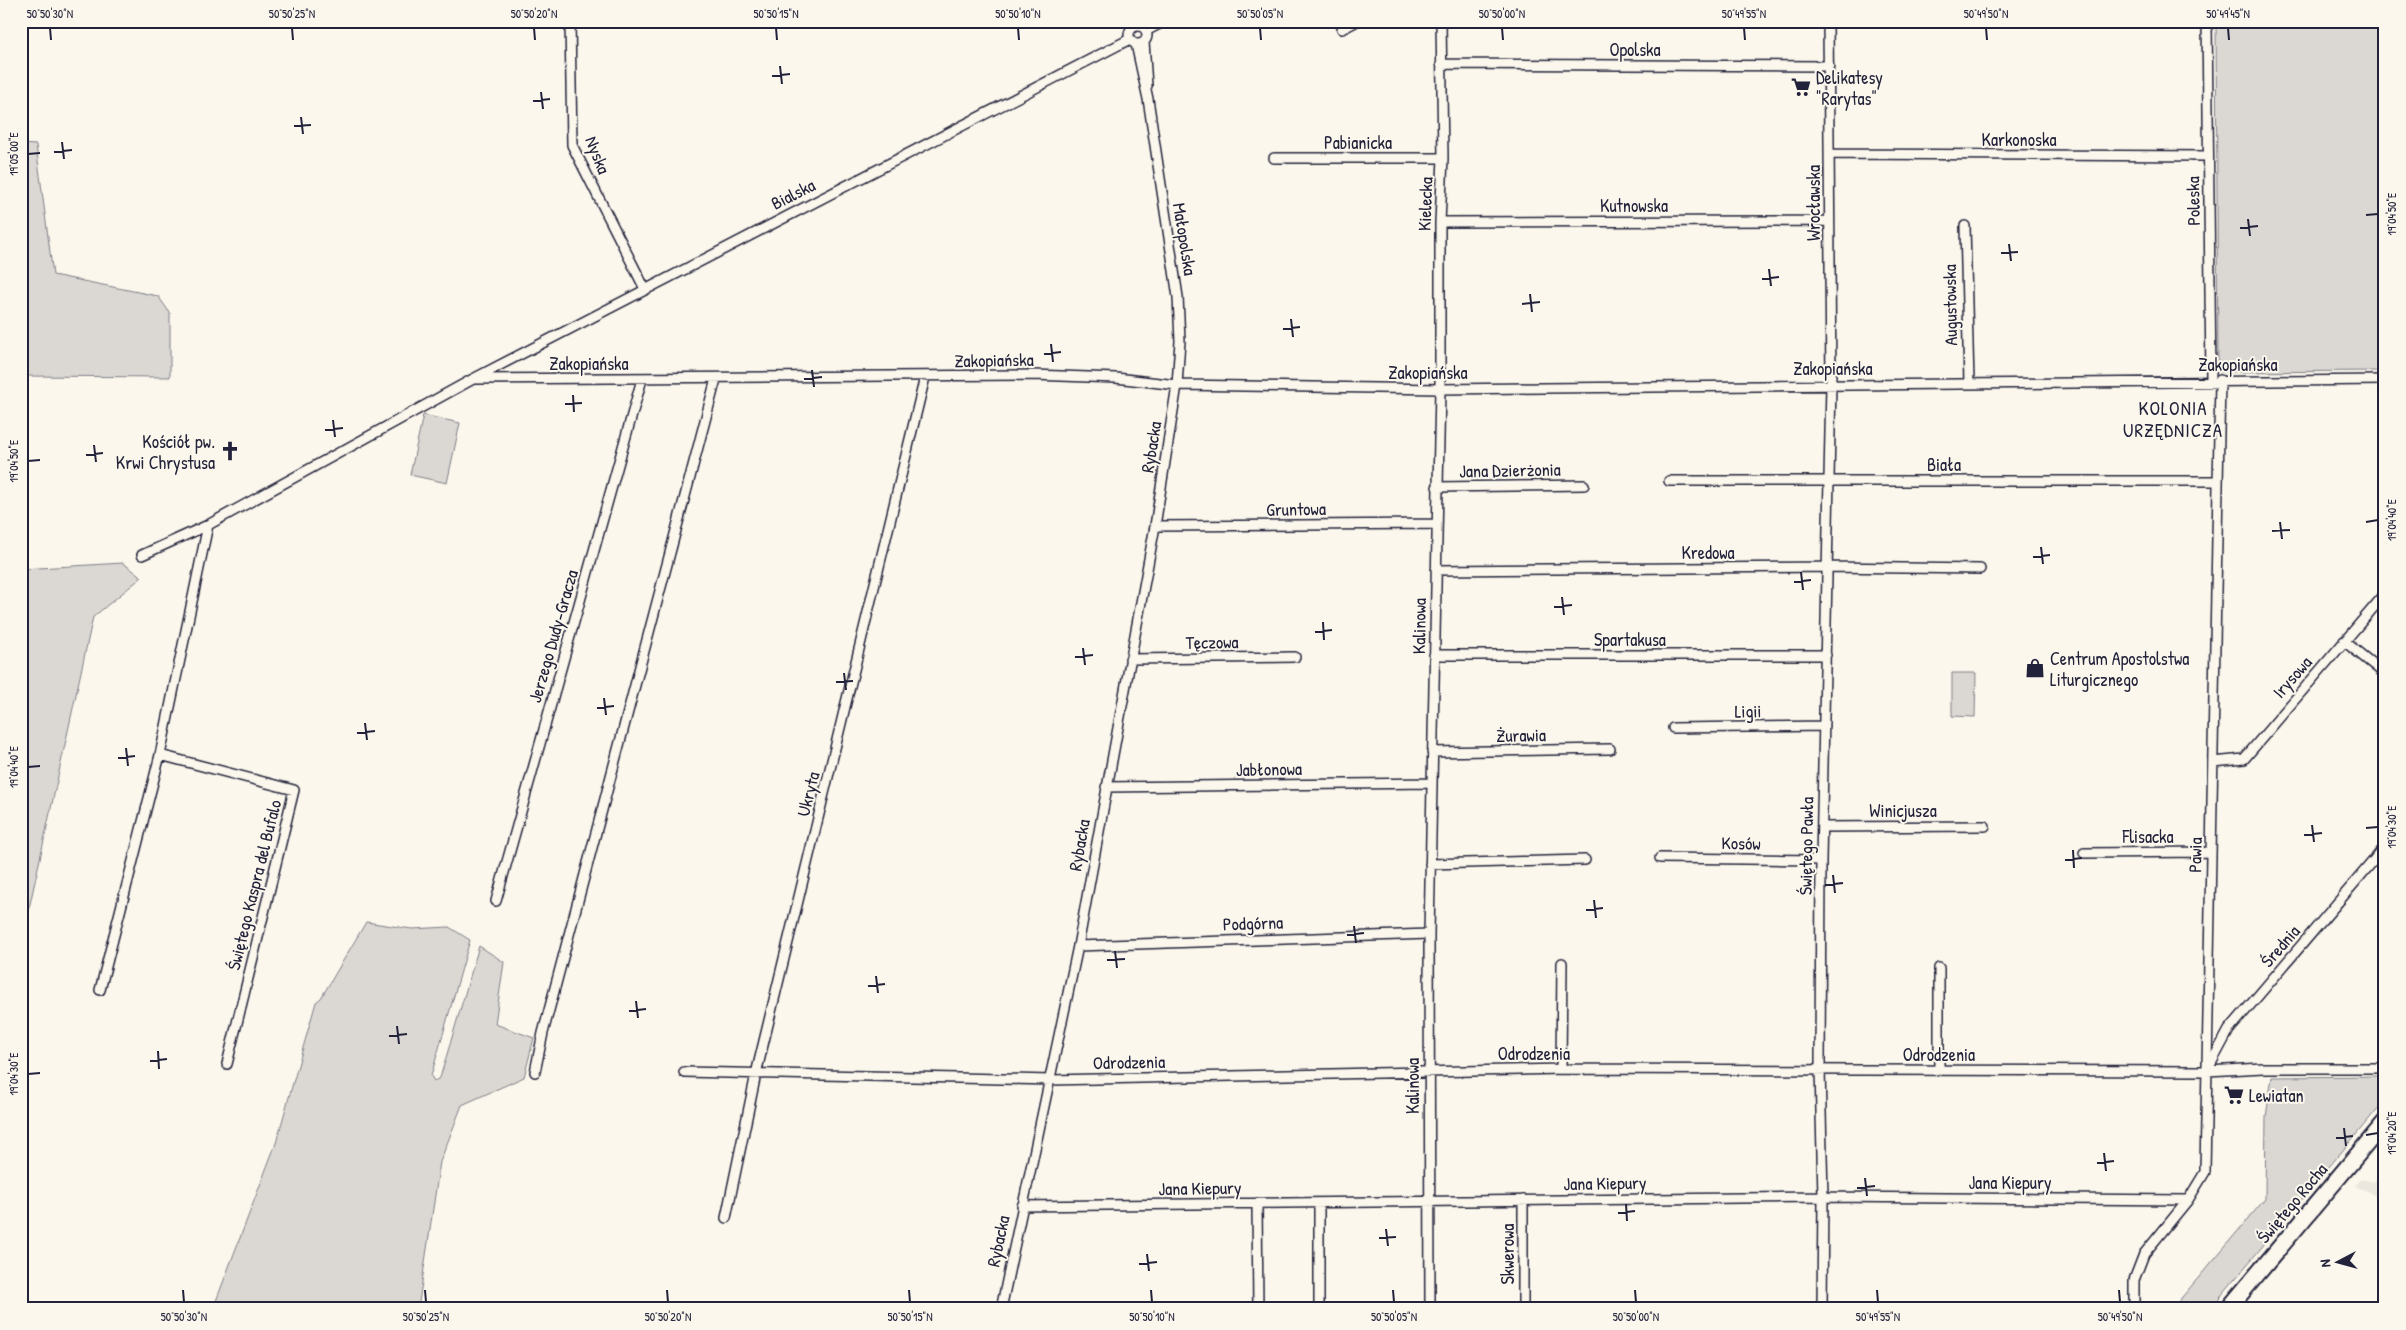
<svg xmlns="http://www.w3.org/2000/svg" width="2406" height="1330" font-family="'Patrick Hand',sans-serif">
  <style>
    .built { fill: #ebe7df }
    .green { fill: #dbd8d3; stroke: #7e7d87 }
    .lines { fill: none; stroke-linecap: round; stroke-linejoin: round }
    .minor-casing { stroke: #22223b; stroke-width: 12 }
    .primary-casing { stroke: #22223b; stroke-width: 19 }
    .minor { stroke: #fbf7ec; stroke-width: 9 }
    .primary { stroke: #fbf7ec; stroke-width: 15 }
    .ticks { fill: none; stroke: #22223b; stroke-width: 2 }
    .labels { text-anchor: middle; dominant-baseline: central; stroke-width: 4; stroke-linejoin: round; paint-order: stroke }
    .street-label { font-size: 18px; fill: #22223b; stroke: #fbf7ec }
    .poi-label { font-size: 18px; fill: #22223b; stroke: #fbf7ec; text-anchor: start }
    .neighbourhood-label { font-size: 19px; letter-spacing: 1px; fill: #22223b; stroke: #fbf7ec }
    .neatline { fill: none; stroke: #22223b; stroke-width: 2 }
    .ticks-label { font-size: 12px; text-anchor: middle; fill: #22223b }
  </style>
  <rect width="100%" height="100%" fill="#fbf7ec"/>
  <filter id="ink" filterUnits="userSpaceOnUse"><feTurbulence type="fractalNoise" baseFrequency=".02" numOctaves="2"/><feDisplacementMap in="SourceGraphic" scale="10" xChannelSelector="R" yChannelSelector="G"/><feConvolveMatrix kernelMatrix="1 2 1 2 8 2 1 2 1" color-interpolation-filters="sRGB"/></filter>
  <g filter="url(#ink)">
    <!-- built -->
    <path class="built" d="M2385,1173V1205L2370,1192L2355,1186L2362,1178L2373,1182Z"/>
    <!-- green -->
    <path class="green" d="M2216,21H2385V371L2218,372Z
      M21,144L36,145L53,275L158,296L170,313V377L21,376Z
      M423,415L460,423L447,483L410,475Z
      M123,563L142,577L93,617L21,945V569Z
      M1952,673H1976L1975,717L1952,716Z
      M366,922L412,929L449,927L470,940L431,1076L434,1081L440,1078L479,946L504,962L495,1024L534,1038L524,1077L462,1105L440,1162L418,1309H213L276,1143L316,1002L321,998Z
      M2385,1076V1100L2210,1309H2172L2265,1199L2266,1117L2272,1077Z"/>
    <g class="lines">
      <defs>
        <path id="minor" d="M570,21L572,145L645,289
          M2207,21L2211,380
          M1129 35a9 9 0 1 1 18 0a9 9 0 1 1-18 0Z
          M1342,29L1357,21
          M1146,31L1165,21
          M1144,42L1147,86
          M1441,64L1829,66
          M1829,154L2208,156
          M1274,158H1443
          M1440,222L1829,221
          M1965,226L1969,383
          M473,379L1033,375L1116,378L1177,385L1440,389L2385,380
          M1669,481H2218
          M1437,487L1584,485
          M1155,526L1437,524
          M142,555L208,525L473,379L1130,39
          M1436,570L1827,567L1980,569
          M2344,641L2385,674
          M1434,655H1826
          M1130,659L1295,657
          M1673,728L1824,726
          M1432,752L1610,749
          M160,755L294,790L227,1064
          M2213,762L2244,759L2385,594
          M1106,787L1432,783
          M1822,827L1985,826
          M2084,853L2211,852
          M1660,858L1821,860
          M1430,864L1585,860
          M496,901L642,379
          M1078,946L1429,934
          M1939,968V1070
          M100,990L160,755L208,525
          M1561,1069L1562,963
          M2208,1069L2229,1030L2385,847
          M535,1072L543,1033L716,379
          M684,1072L1051,1080L1561,1069L2207,1071L2263,1068H2385
          M1523,1200V1309
          M1257,1203L1258,1309
          M1022,1206L1823,1197L2188,1200
          M726,1218L756,1074L925,377
          M1001,1309L1078,946L1155,526L1177,385L1180,341L1178,297L1148,99L1136,44
          M1319,1309V1203
          M1430,1309L1429,934L1440,389V222L1443,158L1441,21
          M1822,1309L1823,1197L1820,1069L1821,860L1831,384L1828,21
          M2134,1309V1280L2144,1254L2188,1200L2205,1172L2220,380"/>
        <path id="primary" d="M2228,1309L2385,1122"/>
      </defs>
      <!-- minor casing -->
      <use href="#minor" class="minor-casing"/>
      <!-- primary casing -->
      <use href="#primary" class="primary-casing"/>
      <!-- minor -->
      <use href="#minor" class="minor"/>
      <!-- primary -->
      <use href="#primary" class="primary"/>
    </g>
  </g>
  <!-- ticks -->
  <path class="ticks" d="M50,28L51,40M292,28L293,40M534,28L535,40M776,28L777,40M1018,28L1019,40M1260,28L1261,40M1502,28L1503,40M1744,28L1745,40M1986,28L1987,40M2228,28L2229,40M780,66L782,84M772,76L790,74M541,92L543,109M533,101L550,99M301,117L303,134M294,126L311,125M62,142L64,159M54,152L72,150M28,154L40,153M2366,215L2378,214M2248,219L2250,236M2240,228L2258,226M2009,244L2011,261M2001,253L2018,252M1769,269L1771,286M1762,279L1779,277M1530,294L1532,312M1522,304L1540,302M1291,319L1293,337M1283,329L1300,327M1051,344L1053,362M1044,354L1061,352M812,370L814,387M804,379L822,377M573,395L574,412M565,404L582,403M333,420L335,437M325,430L343,428M94,445L96,462M86,455L103,453M28,461L40,460M2280,522L2282,539M2366,522L2378,520M2272,531L2290,530M2041,547L2043,564M2033,557L2050,555M1801,572L1803,590M1794,582L1811,580M1562,597L1564,615M1554,607L1572,605M1323,622L1324,640M1315,632L1332,630M1083,648L1085,665M1075,657L1093,655M844,673L846,690M836,682L853,681M604,698L606,715M597,708L614,706M365,723L367,740M357,733L375,731M126,748L128,766M118,758L135,756M28,767L40,766M2312,825L2314,842M2366,828L2378,827M2304,835L2322,833M2073,850L2074,868M2065,860L2082,858M1833,875L1835,893M1825,885L1843,883M1594,900L1596,918M1586,910L1603,908M1354,926L1356,943M1347,935L1364,933M1115,951L1117,968M1107,960L1125,959M876,976L878,993M868,986L885,984M636,1001L638,1018M629,1011L646,1009M397,1026L399,1044M389,1036L407,1034M158,1051L159,1069M150,1061L167,1059M28,1074L40,1073M2344,1128L2346,1146M2366,1135L2378,1133M2336,1138L2353,1136M2104,1153L2106,1171M2097,1163L2114,1161M1865,1178L1867,1196M1857,1188L1875,1186M1626,1204L1627,1221M1618,1213L1635,1211M1386,1229L1388,1246M1379,1238L1396,1237M1147,1254L1149,1271M1139,1264L1157,1262M183,1290L184,1302M425,1290L426,1302M667,1290L668,1302M909,1290L910,1302M1151,1290L1152,1302M1393,1290L1394,1302M1635,1290L1636,1302M1877,1290L1878,1302M2119,1290L2120,1302"/>
  <!-- icons -->
  <defs>
    <symbol id="supermarket-bare" viewBox="-9 -9 18 18"><path d="M-6-5.5h2.5l.6 2H6L4.5 2H-2.5L-4.4-4H-6ZM-1.5 3.2a1.3 1.3 0 1 0 .1 0ZM3 3.2a1.3 1.3 0 1 0 .1 0Z" fill="#22223b" stroke="#fbf7ec" stroke-width="2.5" paint-order="stroke"/></symbol>
    <symbol id="church-bare" viewBox="-9 -9 18 18"><path d="M-1.2-6h2.4v3.5h3.3v2.4h-3.3V6h-2.4V-.1h-3.3v-2.4h3.3Z" fill="#22223b" stroke="#fbf7ec" stroke-width="2.5" paint-order="stroke"/></symbol>
    <symbol id="shop-bare" viewBox="-9 -9 18 18"><path d="M-5-2.5h2.3a2.7 3.5 0 0 1 5.4 0H5L5.5 6h-11ZM-1.5-2.5h3a1.5 2.3 0 0 0-3 0Z" fill="#22223b" stroke="#fbf7ec" stroke-width="2.5" paint-order="stroke"/></symbol>
  </defs>
  <g fill-rule="evenodd">
    <use href="#supermarket-bare" x="1787" y="73" width="28" height="28"/>
    <use href="#church-bare" x="216" y="437" width="28" height="28"/>
    <use href="#shop-bare" x="2021" y="654" width="28" height="28"/>
    <use href="#supermarket-bare" x="2220" y="1081" width="28" height="28"/>
  </g>
  <g class="labels">
    <!-- street labels -->
    <g class="street-label">
      <text x="1635" y="49">Opolska</text>
      <text x="2019" y="139">Karkonoska</text>
      <text x="1358" y="142">Pabianicka</text>
      <text transform="translate(598 155) rotate(68)">Nyska</text>
      <text transform="translate(793 194) rotate(-27)">Bialska</text>
      <text transform="translate(2193 201) rotate(-91)">Poleska</text>
      <text transform="translate(1813 203) rotate(-90)">Wrocławska</text>
      <text transform="translate(1425 204) rotate(-88)">Kielecka</text>
      <text x="1634" y="205">Kutnowska</text>
      <text transform="translate(1185 239) rotate(81)">Małopolska</text>
      <text transform="translate(1950 305) rotate(-91)">Augustowska</text>
      <text transform="translate(994 360) rotate(-1)">Zakopiańska</text>
      <text x="589" y="363">Zakopiańska</text>
      <text x="2238" y="364">Zakopiańska</text>
      <text x="1833" y="368">Zakopiańska</text>
      <text x="1428" y="372">Zakopiańska</text>
      <text transform="translate(1151 447) rotate(-81)">Rybacka</text>
      <text x="1944" y="464">Biała</text>
      <text transform="translate(1510 470) rotate(-1)">Jana Dzierżonia</text>
      <text transform="translate(1296 509) rotate(-1)">Gruntowa</text>
      <text x="1708" y="552">Kredowa</text>
      <text transform="translate(1419 626) rotate(-89)">Kalinowa</text>
      <text transform="translate(553 636) rotate(-74)">Jerzego Dudy-Gracza</text>
      <text x="1630" y="639">Spartakusa</text>
      <text transform="translate(1212 642) rotate(-1)">Tęczowa</text>
      <text transform="translate(2292 677) rotate(-49)">Irysowa</text>
      <text transform="translate(1748 711) rotate(-1)">Ligii</text>
      <text transform="translate(1521 735) rotate(-1)">Żurawia</text>
      <text transform="translate(1269 769) rotate(-1)">Jabłonowa</text>
      <text transform="translate(808 794) rotate(-76)">Ukryta</text>
      <text x="1903" y="810">Winicjusza</text>
      <text x="2148" y="836">Flisacka</text>
      <text transform="translate(1741 843) rotate(1)">Kosów</text>
      <text transform="translate(1079 845) rotate(-80)">Rybacka</text>
      <text transform="translate(1806 846) rotate(-89)">Świętego Pawła</text>
      <text transform="translate(2195 855) rotate(-89)">Pawia</text>
      <text transform="translate(254 885) rotate(-76)">Świętego Kaspra del Bufalo</text>
      <text transform="translate(1253 923) rotate(-2)">Podgórna</text>
      <text transform="translate(2280 946) rotate(-49)">Średnia</text>
      <text x="1534" y="1053">Odrodzenia</text>
      <text x="1939" y="1054">Odrodzenia</text>
      <text transform="translate(1129 1062) rotate(-1)">Odrodzenia</text>
      <text transform="translate(1412 1086) rotate(-90)">Kalinowa</text>
      <text x="2010" y="1182">Jana Kiepury</text>
      <text transform="translate(1605 1183) rotate(-1)">Jana Kiepury</text>
      <text transform="translate(1200 1188) rotate(-1)">Jana Kiepury</text>
      <text transform="translate(2292 1203) rotate(-50)">Świętego Rocha</text>
      <text transform="translate(998 1241) rotate(-78)">Rybacka</text>
      <text transform="translate(1507 1254) rotate(-90)">Skwerowa</text>
    </g>
    <!-- poi labels -->
    <g class="poi-label">
      <text x="1816" y="77">Delikatesy<tspan x="1816" dy="21">"Rarytas"</tspan></text>
      <text x="215" y="441" text-anchor="end">Kościół pw.<tspan x="215" dy="21">Krwi Chrystusa</tspan></text>
      <text x="2050" y="658">Centrum Apostolstwa<tspan x="2050" dy="21">Liturgicznego</tspan></text>
      <text x="2249" y="1095">Lewiatan</text>
    </g>
    <!-- neighbourhood labels -->
    <g class="neighbourhood-label">
      <text x="2173" y="408">KOLONIA<tspan x="2173" dy="22">URZĘDNICZA</tspan></text>
    </g>
  </g>
  <!-- margin -->
  <rect width="2406" height="1330" fill="none" stroke="#fbf7ec" stroke-width="55"/>
  <!-- north arrow -->
  <g transform="translate(2338 1262) rotate(264)" stroke="#fbf7ec" stroke-width="4" paint-order="stroke">
  <path d="M0-4L9 19L0 12L-9 19Z" fill="#22223b"/>
  <text y="-8" font-size="14" font-weight="bold" text-anchor="middle" fill="#22223b">N</text>
  </g>
  <rect x="28" y="28" width="2350" height="1274" class="neatline"/>
  <g class="ticks-label">
    <text x="50" y="18">50°50'30"N</text>
    <text x="292" y="18">50°50'25"N</text>
    <text x="534" y="18">50°50'20"N</text>
    <text x="776" y="18">50°50'15"N</text>
    <text x="1018" y="18">50°50'10"N</text>
    <text x="1260" y="18">50°50'05"N</text>
    <text x="1502" y="18">50°50'00"N</text>
    <text x="1744" y="18">50°49'55"N</text>
    <text x="1986" y="18">50°49'50"N</text>
    <text x="2228" y="18">50°49'45"N</text>
    <text transform="translate(14 154) rotate(-90)" y="4">19°05'00"E</text>
    <text transform="translate(2392 214) rotate(-90)" y="4">19°04'50"E</text>
    <text transform="translate(14 461) rotate(-90)" y="4">19°04'50"E</text>
    <text transform="translate(2392 520) rotate(-90)" y="4">19°04'40"E</text>
    <text transform="translate(14 767) rotate(-90)" y="4">19°04'40"E</text>
    <text transform="translate(2392 827) rotate(-90)" y="4">19°04'30"E</text>
    <text transform="translate(14 1074) rotate(-90)" y="4">19°04'30"E</text>
    <text transform="translate(2392 1133) rotate(-90)" y="4">19°04'20"E</text>
    <text x="184" y="1321">50°50'30"N</text>
    <text x="426" y="1321">50°50'25"N</text>
    <text x="668" y="1321">50°50'20"N</text>
    <text x="910" y="1321">50°50'15"N</text>
    <text x="1152" y="1321">50°50'10"N</text>
    <text x="1394" y="1321">50°50'05"N</text>
    <text x="1636" y="1321">50°50'00"N</text>
    <text x="1878" y="1321">50°49'55"N</text>
    <text x="2120" y="1321">50°49'50"N</text>
  </g>
</svg>
